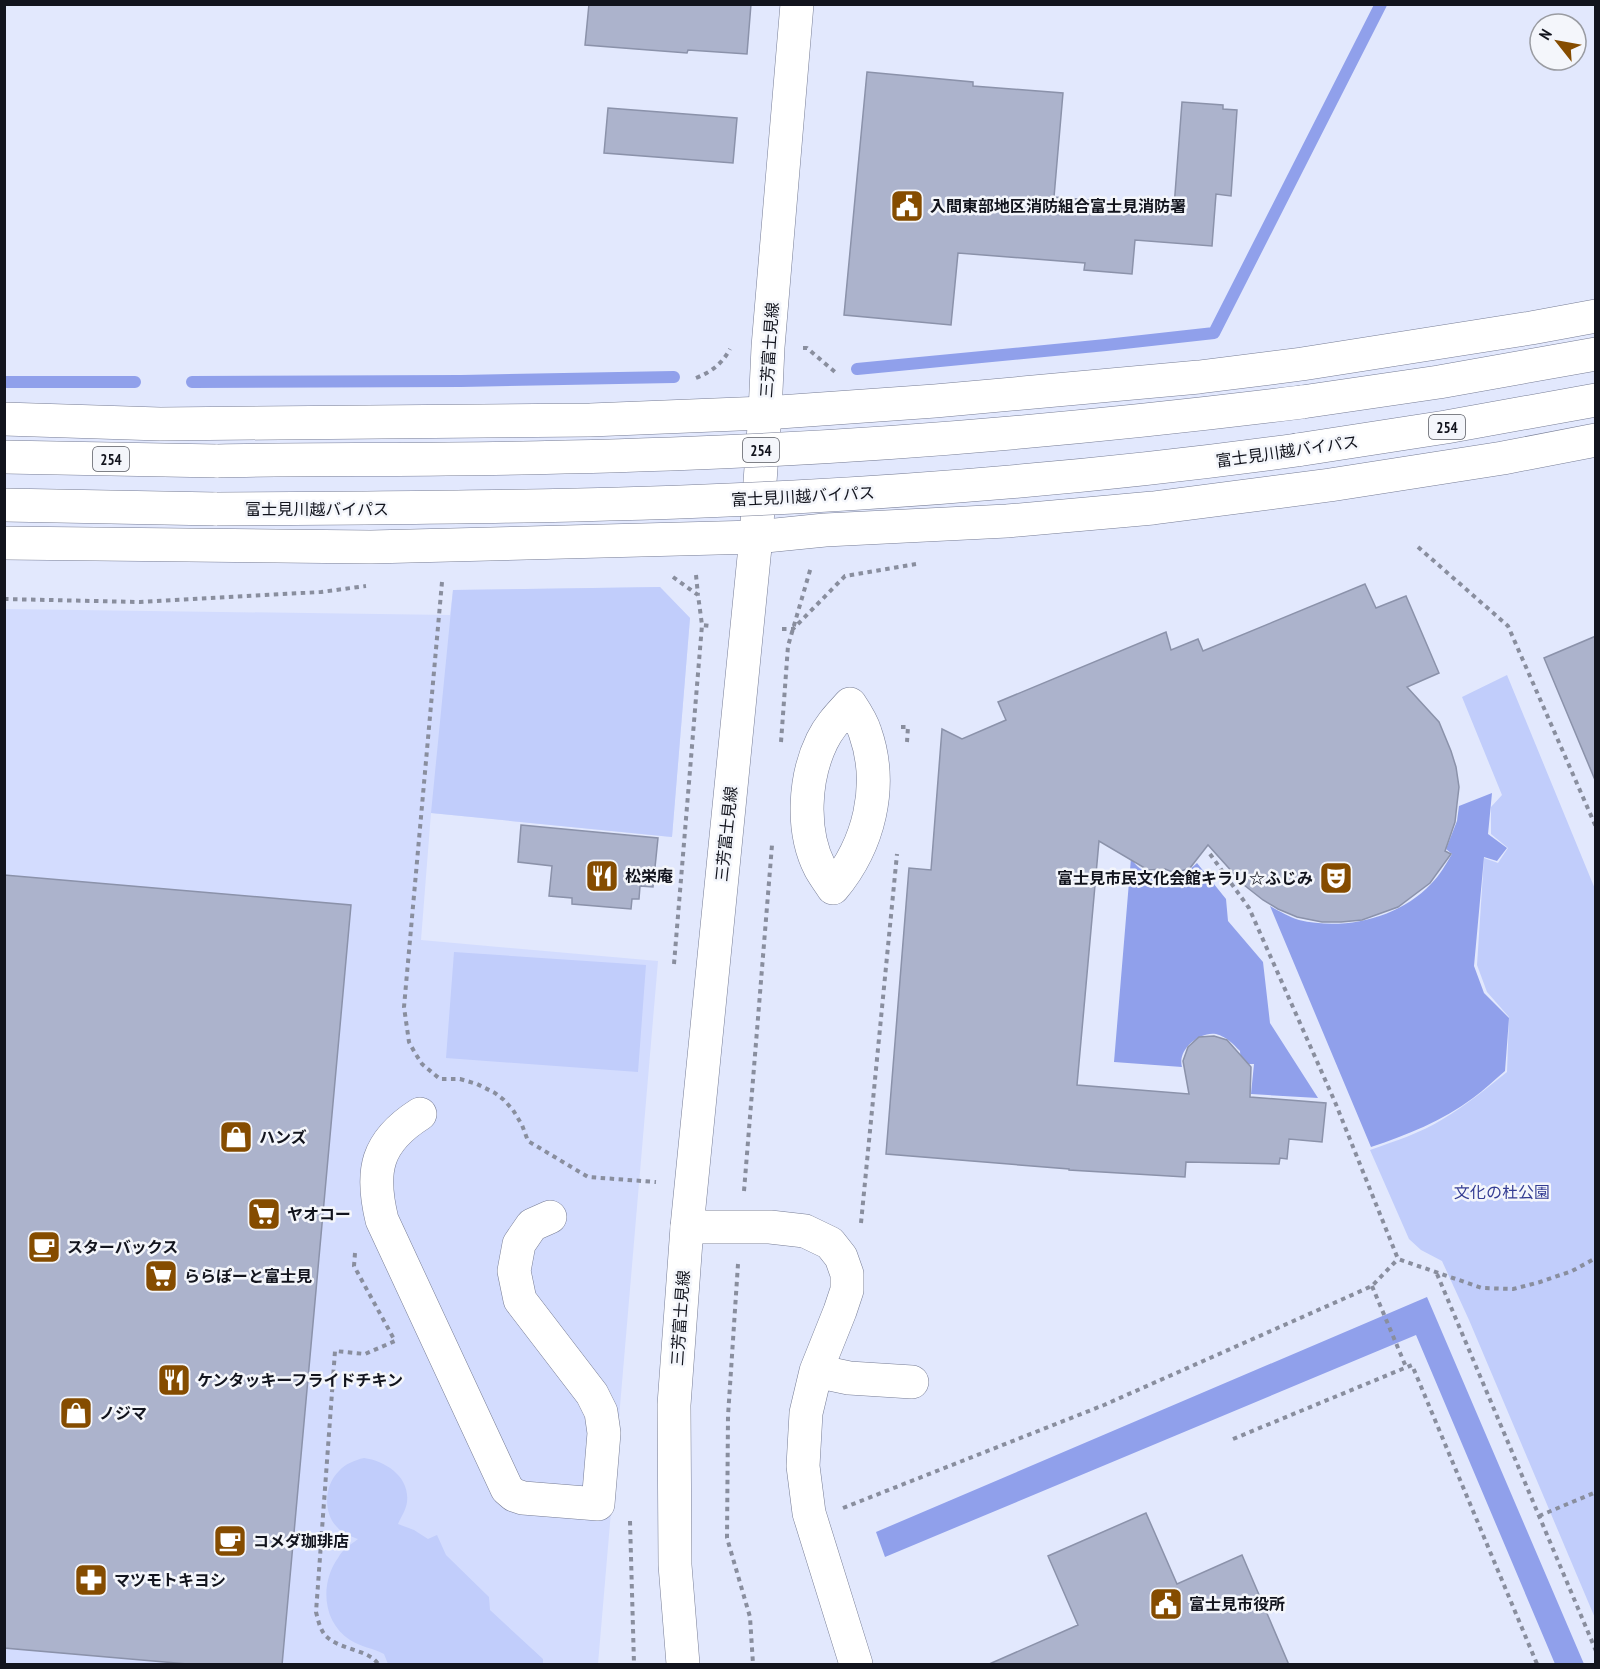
<svg xmlns="http://www.w3.org/2000/svg" width="1600" height="1669" font-family="'PT Sans Narrow','Noto Sans JP',sans-serif">
  <style>
    .built { fill: #d3dcfe }
    .green { fill: #c1cdfb }
    .water { fill: #90a0eb }
    .lines { fill: none; stroke-linecap: round; stroke-linejoin: round }
    .stream { stroke: #90a0eb; stroke-width: 12 }
    .building { fill: #acb3cc; stroke: #8b92aa; stroke-width: 1.5 }
    .minor-casing { stroke: #777d95; stroke-width: 34 }
    .major-casing { stroke: #777d95; stroke-width: 34 }
    .highway-casing { stroke: #777d95; stroke-width: 34 }
    .path { stroke: #898e9e; stroke-width: 4; stroke-dasharray: 4.5 4.5; stroke-linecap: butt }
    .minor { stroke: #fff; stroke-width: 33 }
    .major { stroke: #fff; stroke-width: 33 }
    .highway { stroke: #fff; stroke-width: 33 }
    .highway-bridge-casing { stroke: #777d95; stroke-width: 34; stroke-linecap: butt }
    .highway-bridge { stroke: #fff; stroke-width: 33 }
    .labels { text-anchor: middle; dominant-baseline: central; stroke-width: 5; stroke-linejoin: round; paint-order: stroke }
    .shield { fill: #f4f6fb; stroke: #565860; stroke-width: 1.5 }
    .shield-label { font-size: 15px; font-weight: bold; fill: #12141d }
    .poi-label { font-size: 16px; font-weight: bold; fill: #12141d; stroke: #f4f6fb; text-anchor: start }
    .street-label { font-size: 16px; fill: #12141d; stroke: #f4f6fb }
    .park-label { font-size: 16px; fill: #343d93; stroke: #f4f6fb }
  </style>
  <rect width="100%" height="100%" fill="#e2e8fd"/>
  <!-- built -->
  <path class="built" d="M660,587L690,618L672,837L431,813L421,940L658,961L598,1664H5V609L450,615L453,590Z"/>
  <!-- green -->
  <path class="green" d="M660,587L690,618L672,837L431,813L453,590Z
    M1507,675L1595,889V1618L1469,1320L1442,1261L1421,1250L1409,1239L1370,1150C1395,1141 1421,1133 1443,1119C1466,1105 1486,1089 1507,1072L1509,1017L1487,992L1477,965L1484,858L1498,863L1508,848L1491,834V807L1502,795L1462,697Z
    M454,952L646,965L638,1072L446,1058Z
    M364,1458C386,1461 410,1477 407,1502C406,1510 401,1517 398,1524L414,1530L428,1539L437,1535L446,1555L489,1597L490,1610L543,1659V1664H388L384,1654C373,1648 361,1647 350,1640C322,1622 320,1583 338,1558C343,1549 350,1545 358,1539C350,1536 343,1534 337,1527C323,1513 324,1485 339,1471C345,1464 355,1460 364,1458Z"/>
  <!-- water -->
  <path class="water" d="M1492,793L1488,834L1507,848L1497,861L1484,857L1474,966L1484,993L1509,1018L1505,1071C1494,1080 1484,1090 1473,1098C1442,1121 1407,1135 1371,1147L1270,906C1279,911 1289,917 1299,920C1345,931 1399,918 1431,884C1440,875 1446,864 1452,854L1446,849L1457,821L1459,806Z
    M1131,858C1138,870 1149,876 1161,869C1176,878 1185,875 1197,863L1226,899L1228,921L1263,962L1270,1023L1318,1098L1251,1094L1254,1064H1241L1240,1051C1233,1044 1227,1037 1216,1034C1199,1031 1177,1050 1182,1067L1114,1062Z
    M1427,1297L1584,1664H1555L1416,1335L885,1557L876,1532Z"/>
  <g class="lines">
    <!-- stream -->
    <path class="stream" d="M857,369L1106,345L1214,333L1381,4
      M4,382H135
      M192,382L461,381L674,377"/>
  </g>
  <!-- building -->
  <path class="building" d="M589,4H751L747,54L688,50L687,53L585,45Z
    M867,72L973,82V86L1063,93L1054,197L1174,207L1182,102L1223,105V109L1237,110L1231,196L1216,194L1212,246L1135,240L1132,274L1084,270L1085,263L958,253L951,325L844,315Z
    M608,108L737,118L733,163L604,153Z
    M1365,584L1376,608L1406,596L1439,673L1407,687L1439,722L1451,751L1456,767L1459,787L1457,804L1455,822L1445,851L1451,854L1430,883L1398,907L1362,920L1341,922H1322L1297,917L1278,909L1263,900L1244,885L1208,845L1190,868L1175,873L1165,869L1148,870L1099,841L1077,1085L1189,1094L1183,1061L1188,1047L1199,1037L1214,1036L1227,1040L1251,1067L1250,1097L1326,1103L1322,1142L1289,1139L1287,1159L1280,1158L1279,1164L1186,1162L1185,1177L1069,1170V1169L886,1154L909,868L931,870L942,729L962,739L1006,720L998,702L1166,632L1171,650L1198,639L1203,651Z
    M1596,636V780H1595L1544,658Z
    M521,825L658,838L653,887L640,886L639,899H632L631,909L572,904V898L549,896L552,866L518,862Z
    M4,875L351,905L282,1665H199L4,1648Z
    M1146,1513L1177,1584L1242,1555L1289,1665H987L1078,1625L1048,1556Z"/>
  <g class="lines">
    <defs>
      <path id="minor" d="M850,704C856,713 862,722 865,732C884,786 869,845 833,888C829,882 824,875 820,868C801,831 804,778 822,741C829,726 840,715 850,704Z
        M420,1114C376,1142 370,1171 382,1220L507,1489L514,1495L523,1498L598,1504L604,1433L601,1412L592,1394L520,1300L514,1271L519,1244L532,1225L550,1217
        M687,1227H770L805,1231L830,1243L841,1257L847,1274V1290L840,1311L816,1371L806,1413L803,1466L809,1513L856,1664
        M816,1371L849,1378L912,1382"/>
      <path id="major" d="M683,1664L675,1565L674,1405L687,1227L756,537L765,413L768,347L797,4"/>
      <path id="highway" d="M1302,402L1439,382L1596,354
        M4,419L160,424L590,420L765,413L935,401L1199,377L1302,364L1531,328L1596,316
        M1297,450L1446,427L1596,400
        M4,457L218,461
        M4,505L217,509
        M4,543L371,547L756,537L825,530L1007,521L1153,508L1330,485L1503,458L1596,440"/>
    </defs>
    <!-- minor casing -->
    <use href="#minor" class="minor-casing"/>
    <!-- major casing -->
    <use href="#major" class="major-casing"/>
    <!-- highway casing -->
    <use href="#highway" class="highway-casing"/>
    <!-- path -->
    <path class="path" d="M803,348H807L835,372
      M696,378C711,372 722,364 730,349
      M1418,547L1508,626L1596,827
      M696,575L698,595
      M673,577L698,595L702,625L711,626
      M442,582L404,1007L409,1042L415,1053L422,1064L440,1079H460L477,1084L495,1093L504,1100L513,1110L522,1125L528,1141L588,1177L656,1182
      M4,599L140,602L321,592L366,586
      M782,629H793L845,576L916,564
      M901,727H908L907,742
      M781,742L788,646L811,567
      M1210,854L1249,908L1335,1102L1398,1259L1482,1288L1513,1289L1540,1282L1572,1271L1596,1258
      M674,964L702,625
      M744,1191L772,845
      M861,1223L897,854
      M355,1253L354,1266L395,1341L365,1354L335,1351L316,1612C318,1620 320,1629 325,1635C338,1650 369,1649 378,1664
      M738,1264L728,1416L727,1538L750,1617L753,1664
      M1437,1274L1596,1651
      M1372,1286L1406,1367
      M1233,1439L1412,1365L1537,1664
      M843,1508L1104,1405L1343,1299L1372,1286L1398,1259
      M1539,1516L1596,1492
      M630,1521L634,1664"/>
    <!-- minor -->
    <use href="#minor" class="minor"/>
    <!-- major -->
    <use href="#major" class="major"/>
    <!-- highway -->
    <use href="#highway" class="highway"/>
    <defs>
      <path id="highway-bridge" d="M218,461C295,459 371,460 447,459C538,458 629,456 720,452C915,444 1108,426 1302,402
        M217,509C409,508 602,507 794,497C962,488 1130,473 1297,450"/>
    </defs>
    <!-- highway-bridge casing -->
    <use href="#highway-bridge" class="highway-bridge-casing"/>
    <!-- highway-bridge -->
    <use href="#highway-bridge" class="highway-bridge"/>
  </g>
  <!-- icons -->
  <defs>
    <symbol id="civic-square" viewBox="-11 -11 22 22"><rect x="-9" y="-9" width="18" height="18" rx="4" fill="#854c00" stroke="#f4f6fb"/><path d="M-.6-6.5H3V-4.5H.6V-3L4-1V1h2V6H-6V1h2V-1L-.6-3ZM-1.2 2.5V6h2.4V2.5Z" fill="#fff"/></symbol>
    <symbol id="restaurant-square" viewBox="-11 -11 22 22"><rect x="-9" y="-9" width="18" height="18" rx="4" fill="#854c00" stroke="#f4f6fb"/><path d="M-5-6h1v4h1v-4h1v4h1v-4h1v5L-1.5 .5V6h-2V.5L-5-1ZM5-6V6H3V1.5H1.5Q1.5-4 5-6Z" fill="#fff"/></symbol>
    <symbol id="theatre-square" viewBox="-11 -11 22 22"><rect x="-9" y="-9" width="18" height="18" rx="4" fill="#854c00" stroke="#f4f6fb"/><path d="M-5-5.5Q0-4 5-5.5V0Q5 5 0 6Q-5 5-5 0ZM-3.3-2.5H-1v1.5H-3.3ZM1-2.5H3.3v1.5H1ZM-2.8 1Q0 5.5 2.8 1Z" fill="#fff"/></symbol>
    <symbol id="shop-square" viewBox="-11 -11 22 22"><rect x="-9" y="-9" width="18" height="18" rx="4" fill="#854c00" stroke="#f4f6fb"/><path d="M-5-2.5h2.3a2.7 3.5 0 0 1 5.4 0H5L5.5 6h-11ZM-1.5-2.5h3a1.5 2.3 0 0 0-3 0Z" fill="#fff"/></symbol>
    <symbol id="supermarket-square" viewBox="-11 -11 22 22"><rect x="-9" y="-9" width="18" height="18" rx="4" fill="#854c00" stroke="#f4f6fb"/><path d="M-6-5.5h2.5l.6 2H6L4.5 2H-2.5L-4.4-4H-6ZM-1.5 3.2a1.3 1.3 0 1 0 .1 0ZM3 3.2a1.3 1.3 0 1 0 .1 0Z" fill="#fff"/></symbol>
    <symbol id="cafe-square" viewBox="-11 -11 22 22"><rect x="-9" y="-9" width="18" height="18" rx="4" fill="#854c00" stroke="#f4f6fb"/><path d="M-5.5-4.5H6V0H3Q3 3.5 0 3.5H-2.5Q-5.5 3.5-5.5 0ZM3-3.2v2h1.7v-2ZM-6 4.5H4V6H-6Z" fill="#fff"/></symbol>
    <symbol id="pharmacy-square" viewBox="-11 -11 22 22"><rect x="-9" y="-9" width="18" height="18" rx="4" fill="#854c00" stroke="#f4f6fb"/><path d="M-2-6h4v4h4v4h-4v4h-4v-4h-4v-4h4Z" fill="#fff"/></symbol>
  </defs>
  <g fill-rule="evenodd">
    <use href="#civic-square" x="888" y="187" width="38" height="38"/>
    <use href="#restaurant-square" x="583" y="857" width="38" height="38"/>
    <use href="#theatre-square" x="1317" y="859" width="38" height="38"/>
    <use href="#shop-square" x="217" y="1118" width="38" height="38"/>
    <use href="#supermarket-square" x="245" y="1195" width="38" height="38"/>
    <use href="#cafe-square" x="25" y="1228" width="38" height="38"/>
    <use href="#supermarket-square" x="142" y="1257" width="38" height="38"/>
    <use href="#restaurant-square" x="155" y="1361" width="38" height="38"/>
    <use href="#shop-square" x="57" y="1394" width="38" height="38"/>
    <use href="#cafe-square" x="211" y="1522" width="38" height="38"/>
    <use href="#pharmacy-square" x="72" y="1561" width="38" height="38"/>
    <use href="#civic-square" x="1147" y="1585" width="38" height="38"/>
  </g>
  <g class="labels">
    <!-- shield labels -->
    <g class="shield">
      <rect x="1429" y="415" width="36" height="24" rx="4.5"/>
      <rect x="743" y="438" width="36" height="24" rx="4.5"/>
      <rect x="93" y="447" width="36" height="24" rx="4.5"/>
    </g>
    <g class="shield-label">
      <text x="1447" y="427">254</text>
      <text x="761" y="450">254</text>
      <text x="111" y="459">254</text>
    </g>
    <!-- poi labels -->
    <g class="poi-label">
      <text x="930" y="206">入間東部地区消防組合富士見消防署</text>
      <text x="625" y="876">松栄庵</text>
      <text x="1313" y="878" text-anchor="end">富士見市民文化会館キラリ☆ふじみ</text>
      <text x="259" y="1137">ハンズ</text>
      <text x="287" y="1214">ヤオコー</text>
      <text x="67" y="1247">スターバックス</text>
      <text x="184" y="1276">ららぽーと富士見</text>
      <text x="197" y="1380">ケンタッキーフライドチキン</text>
      <text x="99" y="1413">ノジマ</text>
      <text x="253" y="1541">コメダ珈琲店</text>
      <text x="114" y="1580">マツモトキヨシ</text>
      <text x="1189" y="1604">富士見市役所</text>
    </g>
    <!-- street labels -->
    <g class="street-label">
      <text transform="translate(769 350) rotate(-86)">三芳富士見線</text>
      <text transform="translate(1287 451) rotate(-8)">富士見川越バイパス</text>
      <text transform="translate(803 496) rotate(-3)">富士見川越バイパス</text>
      <text x="317" y="509">富士見川越バイパス</text>
      <text transform="translate(726 834) rotate(-84)">三芳富士見線</text>
      <text transform="translate(680 1318) rotate(-86)">三芳富士見線</text>
    </g>
    <!-- park labels -->
    <g class="park-label">
      <text x="1502" y="1192">文化の杜公園</text>
    </g>
  </g>
  <!-- border -->
  <rect width="1600" height="1669" fill="none" stroke="#12141d" stroke-width="12"/>
  <!-- north arrow -->
  <g transform="translate(1558 42) rotate(301)"><circle r="28" fill="#f4f6fb" stroke="#9a9ca2" stroke-width="1.5"/>
  <path d="M0-4.5L10 22L0 15L-10 22Z" fill="#854c00"/>
  <text y="-9" font-size="16" font-weight="bold" text-anchor="middle" fill="#12141d">N</text>
  </g>
</svg>
